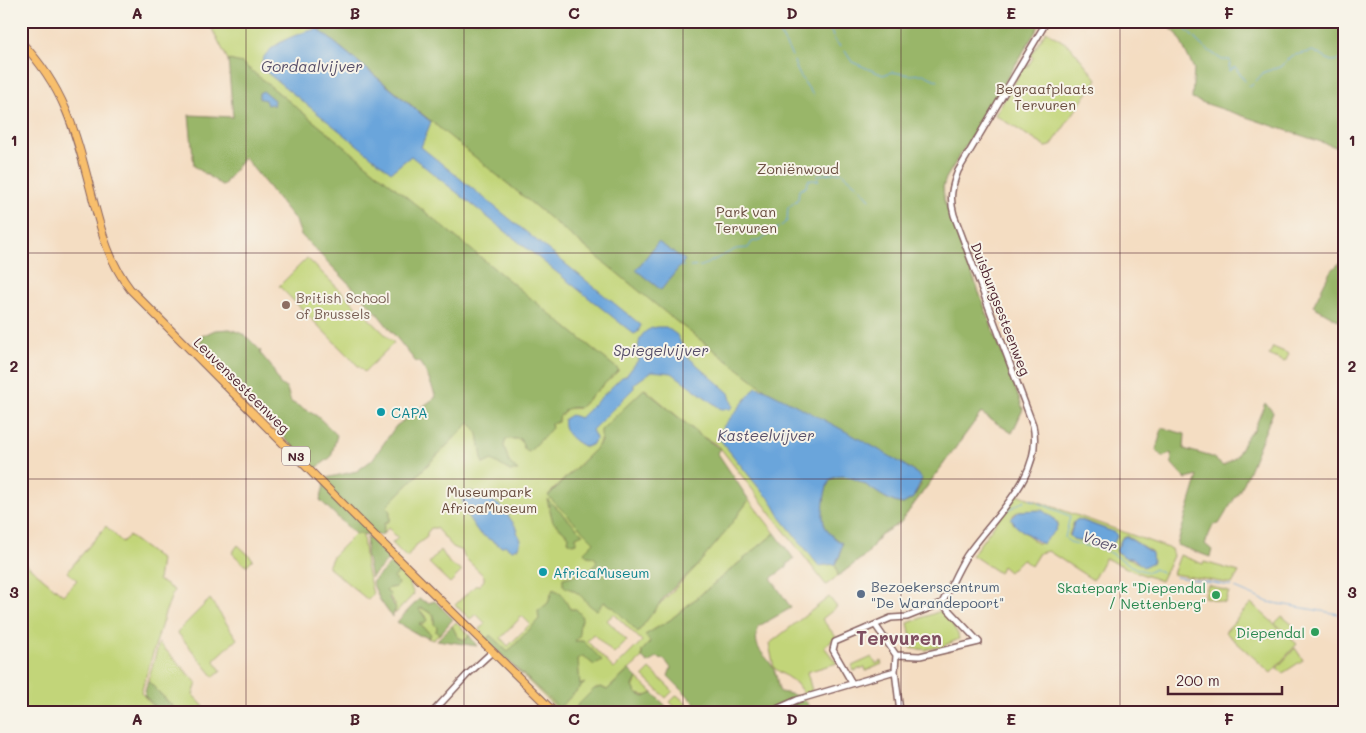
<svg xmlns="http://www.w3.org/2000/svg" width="1366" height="733" font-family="Mali,sans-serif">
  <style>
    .green { fill: #c2d579; stroke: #867a52; fill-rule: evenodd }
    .forest { fill: #99b669; stroke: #726a4a }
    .water { fill: #6ba5db; stroke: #5a6283 }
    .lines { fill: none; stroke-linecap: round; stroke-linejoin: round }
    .stream { stroke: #6ba5db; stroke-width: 1 }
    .tertiary-casing { stroke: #866260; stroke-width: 8 }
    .primary-casing { stroke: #866260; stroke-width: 9 }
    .tertiary { stroke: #fff; stroke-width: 5 }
    .primary { stroke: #f8bf6c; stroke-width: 7 }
    .grid { fill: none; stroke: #4a1f2b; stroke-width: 1; stroke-opacity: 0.55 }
    .education-dot { fill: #8d6e63; stroke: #f7f3e8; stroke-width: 2 }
    .culture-dot { fill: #0f9aa8; stroke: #f7f3e8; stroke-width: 2 }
    .service-dot { fill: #5c6f8a; stroke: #f7f3e8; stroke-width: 2 }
    .leisure-dot { fill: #2e9e5b; stroke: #f7f3e8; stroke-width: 2 }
    .labels { text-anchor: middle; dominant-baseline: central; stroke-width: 4; stroke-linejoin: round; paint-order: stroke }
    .shield { fill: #f7f3e8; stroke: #7e5f64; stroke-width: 1 }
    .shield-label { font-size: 12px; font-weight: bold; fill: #4a1f2b }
    .park-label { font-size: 14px; fill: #684c3e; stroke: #f7f3e8 }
    .education-label { font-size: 14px; fill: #785e54; stroke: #f7f3e8; text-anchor: start }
    .street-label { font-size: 14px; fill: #4a1f2b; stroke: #f7f3e8 }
    .culture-label { font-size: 14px; fill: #0d838f; stroke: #f7f3e8; text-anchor: start }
    .service-label { font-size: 14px; fill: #4e5e75; stroke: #f7f3e8; text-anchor: start }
    .leisure-label { font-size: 14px; fill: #27864d; stroke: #f7f3e8; text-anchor: end }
    .water-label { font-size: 15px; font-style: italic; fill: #564e69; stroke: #f7f3e8 }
    .district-label { font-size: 19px; font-weight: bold; fill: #7f4f60; stroke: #f7f3e8 }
    .neatline { fill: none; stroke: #4a1f2b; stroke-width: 2 }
    .grid-label { font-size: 16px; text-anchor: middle; font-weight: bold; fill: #4a1f2b }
  </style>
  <rect width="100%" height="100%" fill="#f7f3e8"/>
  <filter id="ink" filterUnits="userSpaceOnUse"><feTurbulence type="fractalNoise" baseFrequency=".02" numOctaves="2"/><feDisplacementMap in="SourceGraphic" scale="10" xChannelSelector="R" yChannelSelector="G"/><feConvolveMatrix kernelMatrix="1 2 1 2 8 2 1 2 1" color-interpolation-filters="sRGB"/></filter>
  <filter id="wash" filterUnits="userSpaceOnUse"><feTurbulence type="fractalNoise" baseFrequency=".0096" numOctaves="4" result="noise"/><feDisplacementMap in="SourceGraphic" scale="20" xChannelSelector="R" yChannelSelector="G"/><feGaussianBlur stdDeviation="1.12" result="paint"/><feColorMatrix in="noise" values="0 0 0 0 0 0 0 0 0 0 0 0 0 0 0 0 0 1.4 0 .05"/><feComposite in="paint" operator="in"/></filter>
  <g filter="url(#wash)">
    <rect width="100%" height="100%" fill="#f4ddc2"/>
    <!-- green -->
    <path class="green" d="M208,21H1042L946,178L943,187L944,200L1023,409L1012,433L981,413L900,523L880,535L867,554L826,585L718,445L701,436L645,389L602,436L598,446L548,495L659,605L695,568L749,500L775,533L670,620L645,635L651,642L642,651V658L607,690L601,687L594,689L571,712H560L486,640L480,629L485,623L476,614L470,619L455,605L476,585H480L484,580V576L464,557L462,551L454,548L436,528H431L427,533V537L415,546L407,558L392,543L398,538L388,528L383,534L384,524L390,520L387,506L470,422L559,417L567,408H579L618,370L242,64L228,60ZM614,614L642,641L614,669L587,641L593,634L614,654L627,641L607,620ZM522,616L530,624L508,646L501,638Z
      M1046,31L1070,46L1097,79L1051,146L1046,147L995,115L1024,66H1028L1033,58L1031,55Z
      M307,258L394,343L364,372L279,286Z
      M1273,347L1289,354L1285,362L1269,355Z
      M1017,494L1171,549L1173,556L1161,581L1133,571L1105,558L1093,580L1048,551L1039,553L1031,566L1022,559L1009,572L1002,566L999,573L972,555ZM1019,511H1043L1058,524L1055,530L1043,543H1037L1013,523V515ZM1082,520L1116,533L1117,537L1111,547L1069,535L1074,522ZM1126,536L1152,552L1137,563C1131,557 1122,558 1116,551L1122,538Z
      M106,526L122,542L129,536L161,560L158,580L174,590L165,613L141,693L159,712H21V560L63,595L77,580L67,572Z
      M356,533L363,535L366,566L373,594L368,600L328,567L333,556Z
      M238,545L253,559L246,566L232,553Z
      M441,550L450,564L462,571L450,583L429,563Z
      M1180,555L1203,564L1204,562L1239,572L1232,584L1173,574Z
      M400,566L410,576V586L414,594L395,614V604L386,591L389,588L396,587L398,583L393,578L400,571Z
      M1208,585L1229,592L1225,603L1204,597Z
      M829,597L837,607L822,619L836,637L824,647L837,663L807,672L812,691L804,694L796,683L774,668L769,644Z
      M210,599L237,639L214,660L221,671L214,677L177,632Z
      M1251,603L1297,644L1271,673L1225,632Z
      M422,608L434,615V624L437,627L436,632L440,634L433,640L427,638L429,637L419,626V624L426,617L419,609Z
      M943,610L958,634L959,639L941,647L927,649V650L911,648L909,643L911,637L908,623Z
      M1282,616L1294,626L1287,634L1275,623Z
      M456,622L469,635L466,640C455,638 457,634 452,626Z
      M159,643L197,683L193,695L209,712H178L148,681Z
      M1295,648L1303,660L1283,673L1277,668Z
      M872,657L876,664L881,661L882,664L866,671L865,667L854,671L852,666Z
      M650,669L673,691L666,698L643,676Z
      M637,678L653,693L647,696L637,694L633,688Z
      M677,695L695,712H680L670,702Z"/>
    <!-- forest -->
    <path class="forest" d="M326,21H1042L946,178L943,187L944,200L1023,409L1012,433L981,413L900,523L880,535L867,554L838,576L835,564L840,555L842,543C836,539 827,534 824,527C818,515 824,489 831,479C856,465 879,502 903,504L913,498L921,485L913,470L766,390L677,322L318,29Z
      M1162,21H1345V150L1192,99L1194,69L1177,34Z
      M228,60L242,63L619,370L579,408C568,406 560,411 558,422L551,424L552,428L529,452L525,450L520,439H506L504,446L509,462L518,471H510L492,460L483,464L478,434L470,422L387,506L390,512V520L384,524L383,534L380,535L355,534L320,500L326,478L357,471L372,460L396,426L436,397L426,372L419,362H416L372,307L301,235L296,221L244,157L223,186L194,166L189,115L233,117Z
      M1345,258V324L1313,306L1330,272Z
      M230,329L245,335L261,351L260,353L271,366L280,384L287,389L291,402L317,416L337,435L331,457L315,469L203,354L200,347L202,336L215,330Z
      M644,389L701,436L721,449L717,452L749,500L719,540L695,568L667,594L638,632L613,607L604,602L597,610C587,606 584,596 574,591C569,588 567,589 563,585V578C576,574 590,576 597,561L594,557L587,556L584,552L594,542L548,496L598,446L601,441V430Z
      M1265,403L1273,412L1244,483L1219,524L1213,525L1205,544L1212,550L1210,557L1177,545L1198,476L1186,479L1172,464L1171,453L1163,457L1156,450L1162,428L1185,434L1184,449L1212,457L1223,466L1236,457L1248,435L1254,430Z
      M547,499L583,534L576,537V543L572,544L568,541L569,536L553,522Z
      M775,533L794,559L787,564L788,566L771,578L791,608L759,626C749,654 771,653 776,676C778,682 777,686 780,692C793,694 807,697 811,712H704L668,676L671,668L665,660L657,657L648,663L642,658V651L650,642L645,635L670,620Z
      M367,536L390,558L371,578L366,553Z
      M394,560L400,566V571L394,578L398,583L396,587L389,588L386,591L390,594L389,598L396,608L392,617L380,600L372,582Z
      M553,589L561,593L570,609H576C589,622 576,622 580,635L575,641H583L602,660L594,665L583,656L578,659L580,685L585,683L559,708L486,640L490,635L508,652L539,619L538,611L548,603Z
      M419,599L428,603L435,601L453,619L440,634L436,632L437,627L434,624V615L422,608L419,609L427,620L424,624H419L431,634L429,637L419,635L397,622Z
      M452,626C457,633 455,639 466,640L469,635L477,646L437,640Z
      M629,670L637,678L633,686L636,693L644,697L653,693L672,712H571L594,689L601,687L607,690Z
      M148,681L178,712H159L144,695Z"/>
    <!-- water -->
    <path class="water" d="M318,29L431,122L421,147L641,325L638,332L634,334L411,156L391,172L261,68C260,46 300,32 318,29Z
      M263,91L274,100L273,106L271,104L267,105L265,100L259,98V93Z
      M658,242L685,260L661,290L636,270Z
      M657,327H666L677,335L687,356L729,393L733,407L731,409H721L672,373L652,371L634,384V388L592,430L596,438L593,444L586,447C576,443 561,432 564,419L571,415L580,418L622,377L626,376L639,359C637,343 639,330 657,327Z
      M756,387L764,389C788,401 914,465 922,479L913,498L903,504C879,502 855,466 831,479C826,486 825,494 824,502C821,523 824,532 842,543L840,555L835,564L819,566L781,518L770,499L759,488L718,437V433Z
      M471,491L479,495L481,493L503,508L518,530L517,532L521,540L518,548L512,550L504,545L502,547L479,533L464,511L466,509L462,501L465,493Z
      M1042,510L1053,518L1058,524L1055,531L1042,544L1017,527L1011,519L1019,511Z
      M1078,519L1116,533L1117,537L1111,548L1073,539L1070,536L1074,522Z
      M1126,536L1152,553L1153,562L1143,567L1133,558H1126L1116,551L1122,538Z"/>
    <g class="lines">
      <!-- stream -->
      <path class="stream" d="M770,21L773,25
        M826,21L836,42L840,46
        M1177,21L1201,45L1222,60H1230L1229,71L1235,67L1245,81
        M777,29L792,56
        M845,51L852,62L883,75L892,72L910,75L923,74L938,81
        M794,61C797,74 806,84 813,95
        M1256,81L1264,72L1280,67L1291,56L1313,51L1331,61L1345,60
        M1249,85L1251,86L1253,84
        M861,189L870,199
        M781,226L787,221L788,208L798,199L799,190L806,187L809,179L818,181V175L841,172L858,186
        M680,266H684
        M690,267L702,266L736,249L748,248L752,242L762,239L778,228
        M1029,499L1070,516L1065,538L1070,542L1101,549L1113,554L1137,569L1149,572L1154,569L1162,573
        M1004,513L1025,500
        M1176,577L1231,586
        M1235,588L1268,602L1345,615"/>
    </g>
  </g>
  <g filter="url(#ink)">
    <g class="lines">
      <defs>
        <path id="tertiary" d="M942,603C951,587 957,570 967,555C994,516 1044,476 1033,425L954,215C949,198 952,186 958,171L1047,21
          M876,626L896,655
          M896,655L920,656L979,642L942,603
          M896,655L895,671L900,712
          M852,683L833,650L835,642L891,618L907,617L942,603
          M433,712L467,675L492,652
          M770,712L797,700L895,671"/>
        <path id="primary" d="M21,42C68,91 77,139 94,203C102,234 110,263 130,289L362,523L554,712"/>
      </defs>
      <!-- tertiary casing -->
      <use href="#tertiary" class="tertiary-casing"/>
      <!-- primary casing -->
      <use href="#primary" class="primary-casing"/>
      <!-- tertiary -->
      <use href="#tertiary" class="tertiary"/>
      <!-- primary -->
      <use href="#primary" class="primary"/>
    </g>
  </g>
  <!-- grid -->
  <path class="grid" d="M246,21V712M464,21V712M683,21V712M901,21V712M1120,21V712M21,253H1345M21,479H1345"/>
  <!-- markers -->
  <circle class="education-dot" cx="286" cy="305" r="5"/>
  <g class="culture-dot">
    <circle cx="381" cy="412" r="5"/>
    <circle cx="543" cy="572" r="5"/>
  </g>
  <circle class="service-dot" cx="861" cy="594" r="5"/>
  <g class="leisure-dot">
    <circle cx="1216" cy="595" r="5"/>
    <circle cx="1315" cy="632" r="5"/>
  </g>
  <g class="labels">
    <!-- shield labels -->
    <rect class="shield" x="282" y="446.5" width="28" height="19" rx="4"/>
    <g class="shield-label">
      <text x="296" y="456">N3</text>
    </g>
    <!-- park labels -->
    <g class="park-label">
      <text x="1045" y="88">Begraafplaats<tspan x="1045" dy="16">Tervuren</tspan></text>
      <text x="798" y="168">Zoniënwoud</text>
      <text x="746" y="211">Park van<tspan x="746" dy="16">Tervuren</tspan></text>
      <text x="489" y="491">Museumpark<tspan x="489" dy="16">AfricaMuseum</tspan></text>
    </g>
    <!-- education labels -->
    <g class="education-label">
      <text x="296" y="297">British School<tspan x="296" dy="16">of Brussels</tspan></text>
    </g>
    <!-- street labels -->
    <g class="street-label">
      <text transform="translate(1001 309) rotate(69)">Duisburgsesteenweg</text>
      <text transform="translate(242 385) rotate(45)">Leuvensesteenweg</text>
    </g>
    <!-- culture labels -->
    <g class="culture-label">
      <text x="391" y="412">CAPA</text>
      <text x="553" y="572">AfricaMuseum</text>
    </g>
    <!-- service labels -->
    <g class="service-label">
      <text x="871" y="586">Bezoekerscentrum<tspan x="871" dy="16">"De Warandepoort"</tspan></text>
    </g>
    <!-- leisure labels -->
    <g class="leisure-label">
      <text x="1206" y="587">Skatepark "Diependal<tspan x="1206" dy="16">/ Nettenberg"</tspan></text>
      <text x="1305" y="632">Diependal</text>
    </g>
    <!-- water labels -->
    <g class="water-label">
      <text x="312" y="66">Gordaalvijver</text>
      <text x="661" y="350">Spiegelvijver</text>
      <text x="766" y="435">Kasteelvijver</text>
      <text transform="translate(1100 541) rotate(19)">Voer</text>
    </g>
    <!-- district labels -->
    <g class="district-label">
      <text x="899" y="637">Tervuren</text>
    </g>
  </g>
  <!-- margin -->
  <rect width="1366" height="733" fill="none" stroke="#f7f3e8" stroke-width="55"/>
  <!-- scale -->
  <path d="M1168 686v8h114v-8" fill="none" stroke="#4a1f2b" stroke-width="2.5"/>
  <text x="1176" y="686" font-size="15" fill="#4a1f2b" stroke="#f7f3e8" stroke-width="4" paint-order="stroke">200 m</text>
  <rect x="28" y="28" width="1310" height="678" class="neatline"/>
  <g class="grid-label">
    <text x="137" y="19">A</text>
    <text x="355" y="19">B</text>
    <text x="574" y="19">C</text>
    <text x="792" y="19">D</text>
    <text x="1011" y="19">E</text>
    <text x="1229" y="19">F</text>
    <text x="14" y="146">1</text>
    <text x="1352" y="146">1</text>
    <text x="14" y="372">2</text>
    <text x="1352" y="372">2</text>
    <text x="14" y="598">3</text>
    <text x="1352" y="598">3</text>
    <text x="137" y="725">A</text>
    <text x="355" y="725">B</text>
    <text x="574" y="725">C</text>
    <text x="792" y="725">D</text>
    <text x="1011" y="725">E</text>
    <text x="1229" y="725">F</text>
  </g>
</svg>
